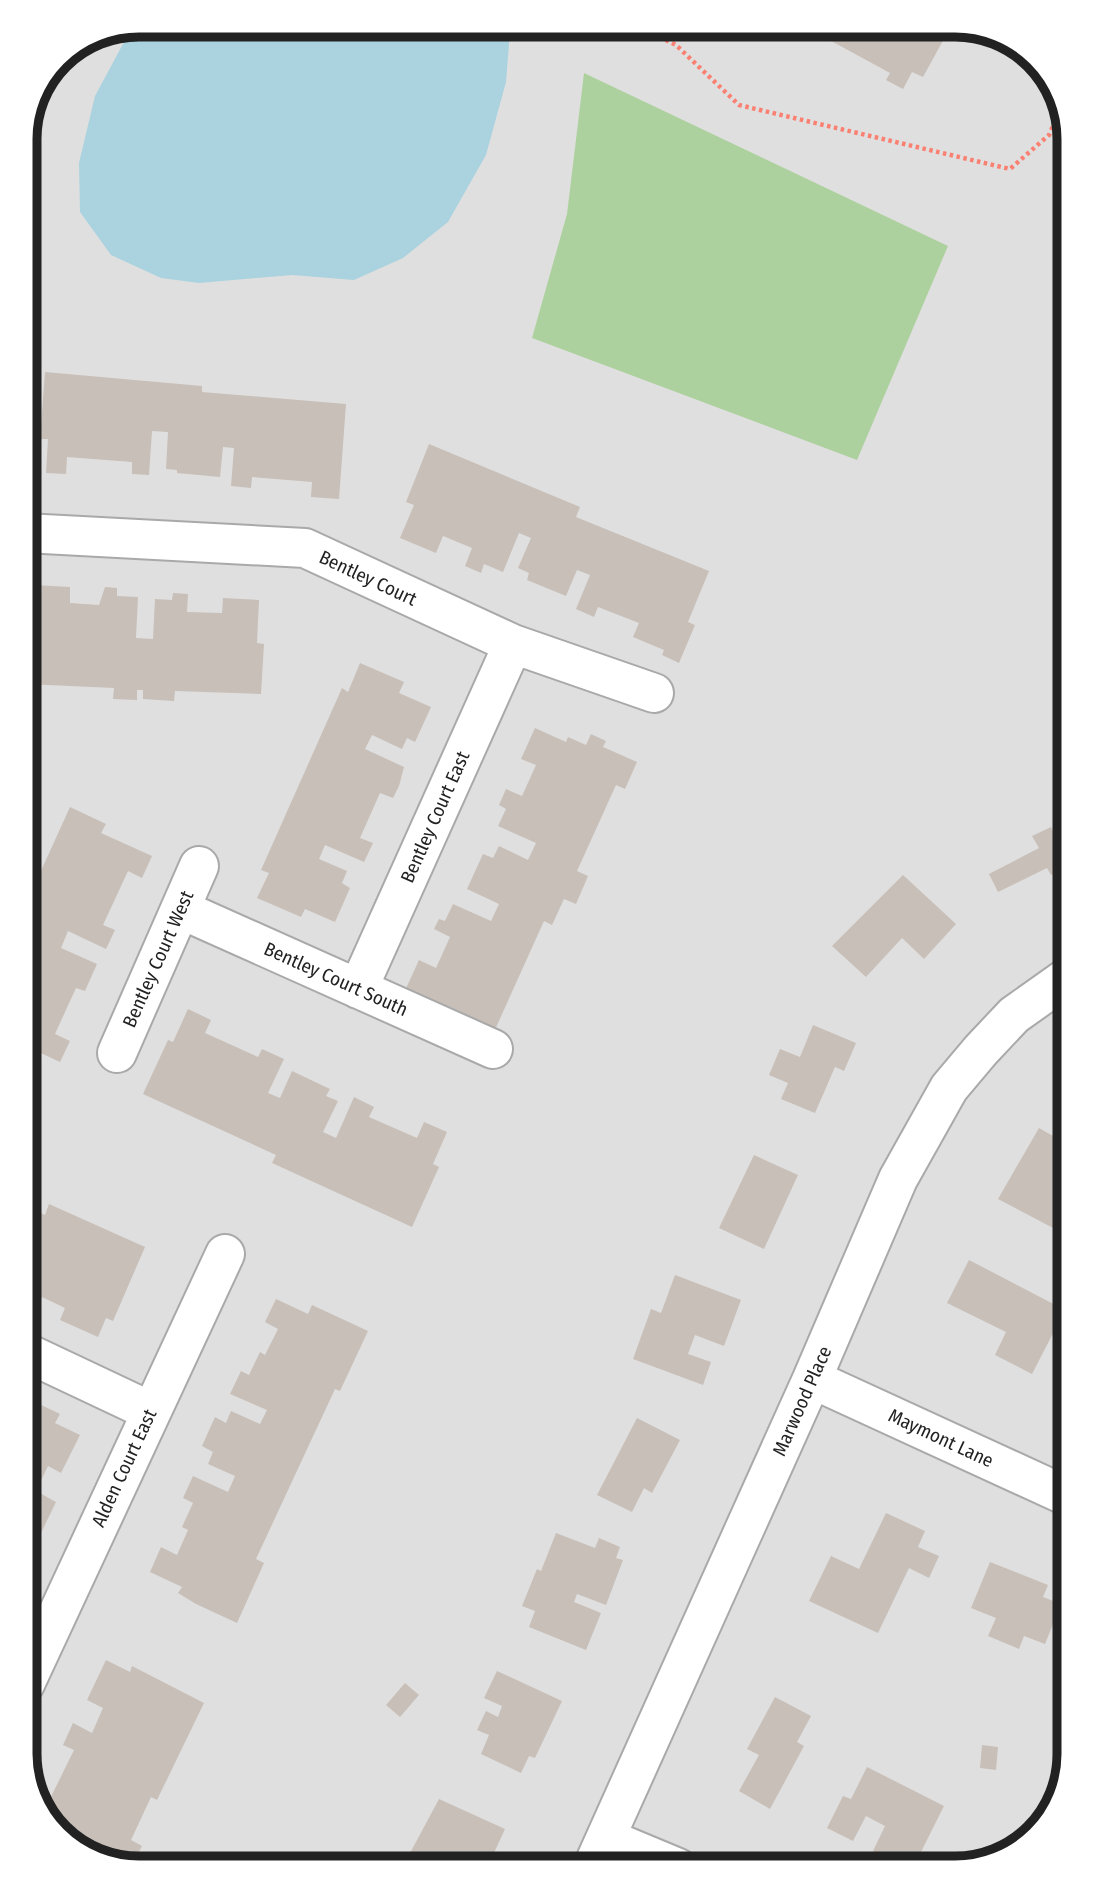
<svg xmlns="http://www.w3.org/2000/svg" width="1094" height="1893" font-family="'Fira Sans Condensed',sans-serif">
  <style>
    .residential { fill: #e0dfdf }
    .forest { fill: #add19e }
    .water { fill: #aad3df }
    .building { fill: #c7bfb8 }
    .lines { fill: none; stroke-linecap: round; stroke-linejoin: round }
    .minor-casing { stroke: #a9a9a9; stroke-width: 42 }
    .path { stroke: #fa8072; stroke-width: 4.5; stroke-dasharray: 3.5 3.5; stroke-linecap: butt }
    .minor { stroke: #fff; stroke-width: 38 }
    .labels { text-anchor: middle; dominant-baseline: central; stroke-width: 6; stroke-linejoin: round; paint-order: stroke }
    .street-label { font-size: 19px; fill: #222; stroke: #fff }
    .rim { fill: none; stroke: #222; stroke-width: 9 }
  </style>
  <rect width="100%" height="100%" fill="#f2efe9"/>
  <!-- residential -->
  <path class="residential" d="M139,25H963L1019,44L1058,89L1069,139V1755L1050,1817L1005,1857L955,1868H132L76,1849L36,1804L25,1754V132L58,58Z"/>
  <!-- forest -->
  <path class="forest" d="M584,73L948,246L857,460L532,338L567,214Z"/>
  <!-- water -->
  <path class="water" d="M139,25H506L510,32L506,82L486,155L448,222L403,258L354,280L292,275L199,283L161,278L111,255L80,212L79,163L95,96L132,27Z"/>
  <!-- building -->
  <path class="building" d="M802,25H938L934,31L945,37L923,77L912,72L903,89L886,80L890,73Z
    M45,372L202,386V392L346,404L339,499L311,497L312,482L252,477L251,488L231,486L234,448L223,447L220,477L177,473V470L166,469L168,432L152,431L149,475L132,474V462L67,457L66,474L46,473L48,439H40Z
    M429,444L580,507L576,517L709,571L688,622L695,625L679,663L662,655L664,650L633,637L639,623L598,607L594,617L576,609L590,575L577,570L566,596L527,580L529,573L518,568L531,538L519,533L503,572L484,564L481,573L465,566L472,548L443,536L436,553L400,538L414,505L406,502Z
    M35,585L70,587V603L99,605L105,587L117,588V596L138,597L136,638L153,639L155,599L172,600L173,593L188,594L187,612L222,613L223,598L259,600L257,643L264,644L261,694L175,691L174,701L143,699V690H137V700L113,699L114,688L25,684V654L33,655Z
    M360,663L404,682L399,693L431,707L415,742L407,738L402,749L372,735L365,749L404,767L399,786L393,798L380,793L360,838L373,843L364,862L325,845L319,859L347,871L342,883L350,888L335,922L305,909L301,917L257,898L269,873L261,870L342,688L348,692Z
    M535,728L566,742L568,737L586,745L591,734L606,741L603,747L637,762L625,789L616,785L577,871L588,876L576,904L564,899L552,925L544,921L489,1043L403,995L419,960L436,968L450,937L434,929L439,919L445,921L453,904L491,921L499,904L467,889L483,854L493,858L499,846L528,860L536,843L498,826L506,809L499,805L506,789L522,796L536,765L521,759Z
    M70,807L106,824L101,833L152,856L142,878L128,871L103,925L115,930L106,949L68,931L61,948L97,964L85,991L76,988L55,1034L70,1041L60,1062L30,1048L25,1054V906Z
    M1051,827L1069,866L1051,875L1047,868L998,892L989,874L1039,848L1032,836Z
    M903,875L956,924L924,959L902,938L866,977L832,946Z
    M188,1009L211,1020L205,1033L258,1057L262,1049L284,1059L268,1093L280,1098L292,1071L330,1089L326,1096L338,1101L323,1132L336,1138L354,1097L374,1107L369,1117L417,1138L424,1122L447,1132L433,1164L439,1167L412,1227L272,1163L276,1155L143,1094L168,1040L173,1042Z
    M813,1025L856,1043L844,1071L835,1067L815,1113L781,1099L788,1083L769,1075L780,1049L800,1057Z
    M1039,1128L1069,1145V1164L1053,1196L1068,1204L1055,1229L998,1199Z
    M754,1155L798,1175L764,1249L719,1228Z
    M49,1204L145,1247L113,1321L106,1318L98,1337L60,1320L65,1308L42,1297L33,1317L25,1313V1206L45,1215Z
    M969,1260L1065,1310L1032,1374L995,1355L1006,1332L947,1303Z
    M675,1275L741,1300L724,1346L695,1335L688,1354L711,1362L703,1385L633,1359L651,1309L661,1313Z
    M276,1299L308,1314L312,1305L368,1331L340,1391L335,1389L256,1559L264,1563L237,1623L196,1604L178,1593L182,1587L150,1572L161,1547L177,1555L188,1530L182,1527L193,1503L183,1498L193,1476L228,1492L235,1476L208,1464L213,1452L202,1446L215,1417L226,1423L231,1411L260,1424L267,1410L230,1394L241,1371L249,1375L260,1352L265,1355L278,1329L265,1322Z
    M37,1403L60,1414L55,1423L80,1435L61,1473L48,1466L36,1491L56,1502L40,1535L36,1533L25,1556V1406L33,1410Z
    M637,1418L680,1440L652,1493L644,1488L632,1512L597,1495Z
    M886,1513L925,1531L918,1547L939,1556L929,1578L909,1568L878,1633L809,1601L831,1556L859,1569Z
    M556,1533L595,1548L599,1538L620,1547L616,1558L623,1560L606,1605L577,1594L574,1602L601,1613L586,1650L529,1627L535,1611L522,1606L537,1569L541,1571Z
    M990,1562L1048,1585L1043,1597L1061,1604L1045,1644L1024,1636L1019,1649L988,1636L996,1618L971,1608Z
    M106,1660L130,1672L132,1666L204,1703L157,1800L151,1797L131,1840L142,1846L131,1868L76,1849L43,1813L74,1750L63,1745L73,1723L92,1733L103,1708L87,1700Z
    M497,1671L562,1701L535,1758L529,1756L521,1773L481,1754L489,1735L477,1730L486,1711L498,1717L502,1706L484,1698Z
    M405,1683L419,1695L400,1717L386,1705Z
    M775,1697L811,1716L797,1742L804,1746L770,1809L739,1791L759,1755L747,1749Z
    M982,1745L998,1747L996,1770L980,1768Z
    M867,1767L944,1806L913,1868H906L873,1851L885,1826L866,1816L853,1841L827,1828L843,1796L851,1799Z
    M439,1799L505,1829L487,1868L458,1857L453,1868H402Z
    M1000,1841L1017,1847L1005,1857L986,1861L989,1853L995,1855Z"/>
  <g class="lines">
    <defs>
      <path id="minor" d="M25,533L305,548L513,644L654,693
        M180,909L493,1049
        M358,989L513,644
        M117,1053L199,866
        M25,1352L150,1411
        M812,1379L1069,1497
        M25,1684L225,1254
        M606,1838L678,1868
        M592,1868L812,1379L898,1179L949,1088L981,1050L1014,1015L1069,976"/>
    </defs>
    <!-- minor casing -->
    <use href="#minor" class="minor-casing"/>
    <!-- path -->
    <path class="path" d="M634,25L676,45L739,105L1010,169L1049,135L1062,106"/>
    <!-- minor -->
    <use href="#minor" class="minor"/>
  </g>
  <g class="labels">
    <!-- street labels -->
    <g class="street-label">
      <text transform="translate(368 578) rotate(25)">Bentley Court</text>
      <text transform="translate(435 817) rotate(-66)">Bentley Court East</text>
      <text transform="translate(158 959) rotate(-66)">Bentley Court West</text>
      <text transform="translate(336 979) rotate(24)">Bentley Court South</text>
      <text transform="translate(802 1401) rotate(-66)">Marwood Place</text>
      <text transform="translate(941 1438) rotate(25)">Maymont Lane</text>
      <text transform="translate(124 1468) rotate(-65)">Alden Court East</text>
    </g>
  </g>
  <!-- crop -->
  <path d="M0 0H1094V1893H0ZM139 37H955A102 102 0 0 1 1057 139V1754A102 102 0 0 1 955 1856H139A102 102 0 0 1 37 1754V139A102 102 0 0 1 139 37Z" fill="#fff" fill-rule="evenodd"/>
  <path class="rim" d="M139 37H955A102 102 0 0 1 1057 139V1754A102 102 0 0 1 955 1856H139A102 102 0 0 1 37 1754V139A102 102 0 0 1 139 37Z"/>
</svg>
